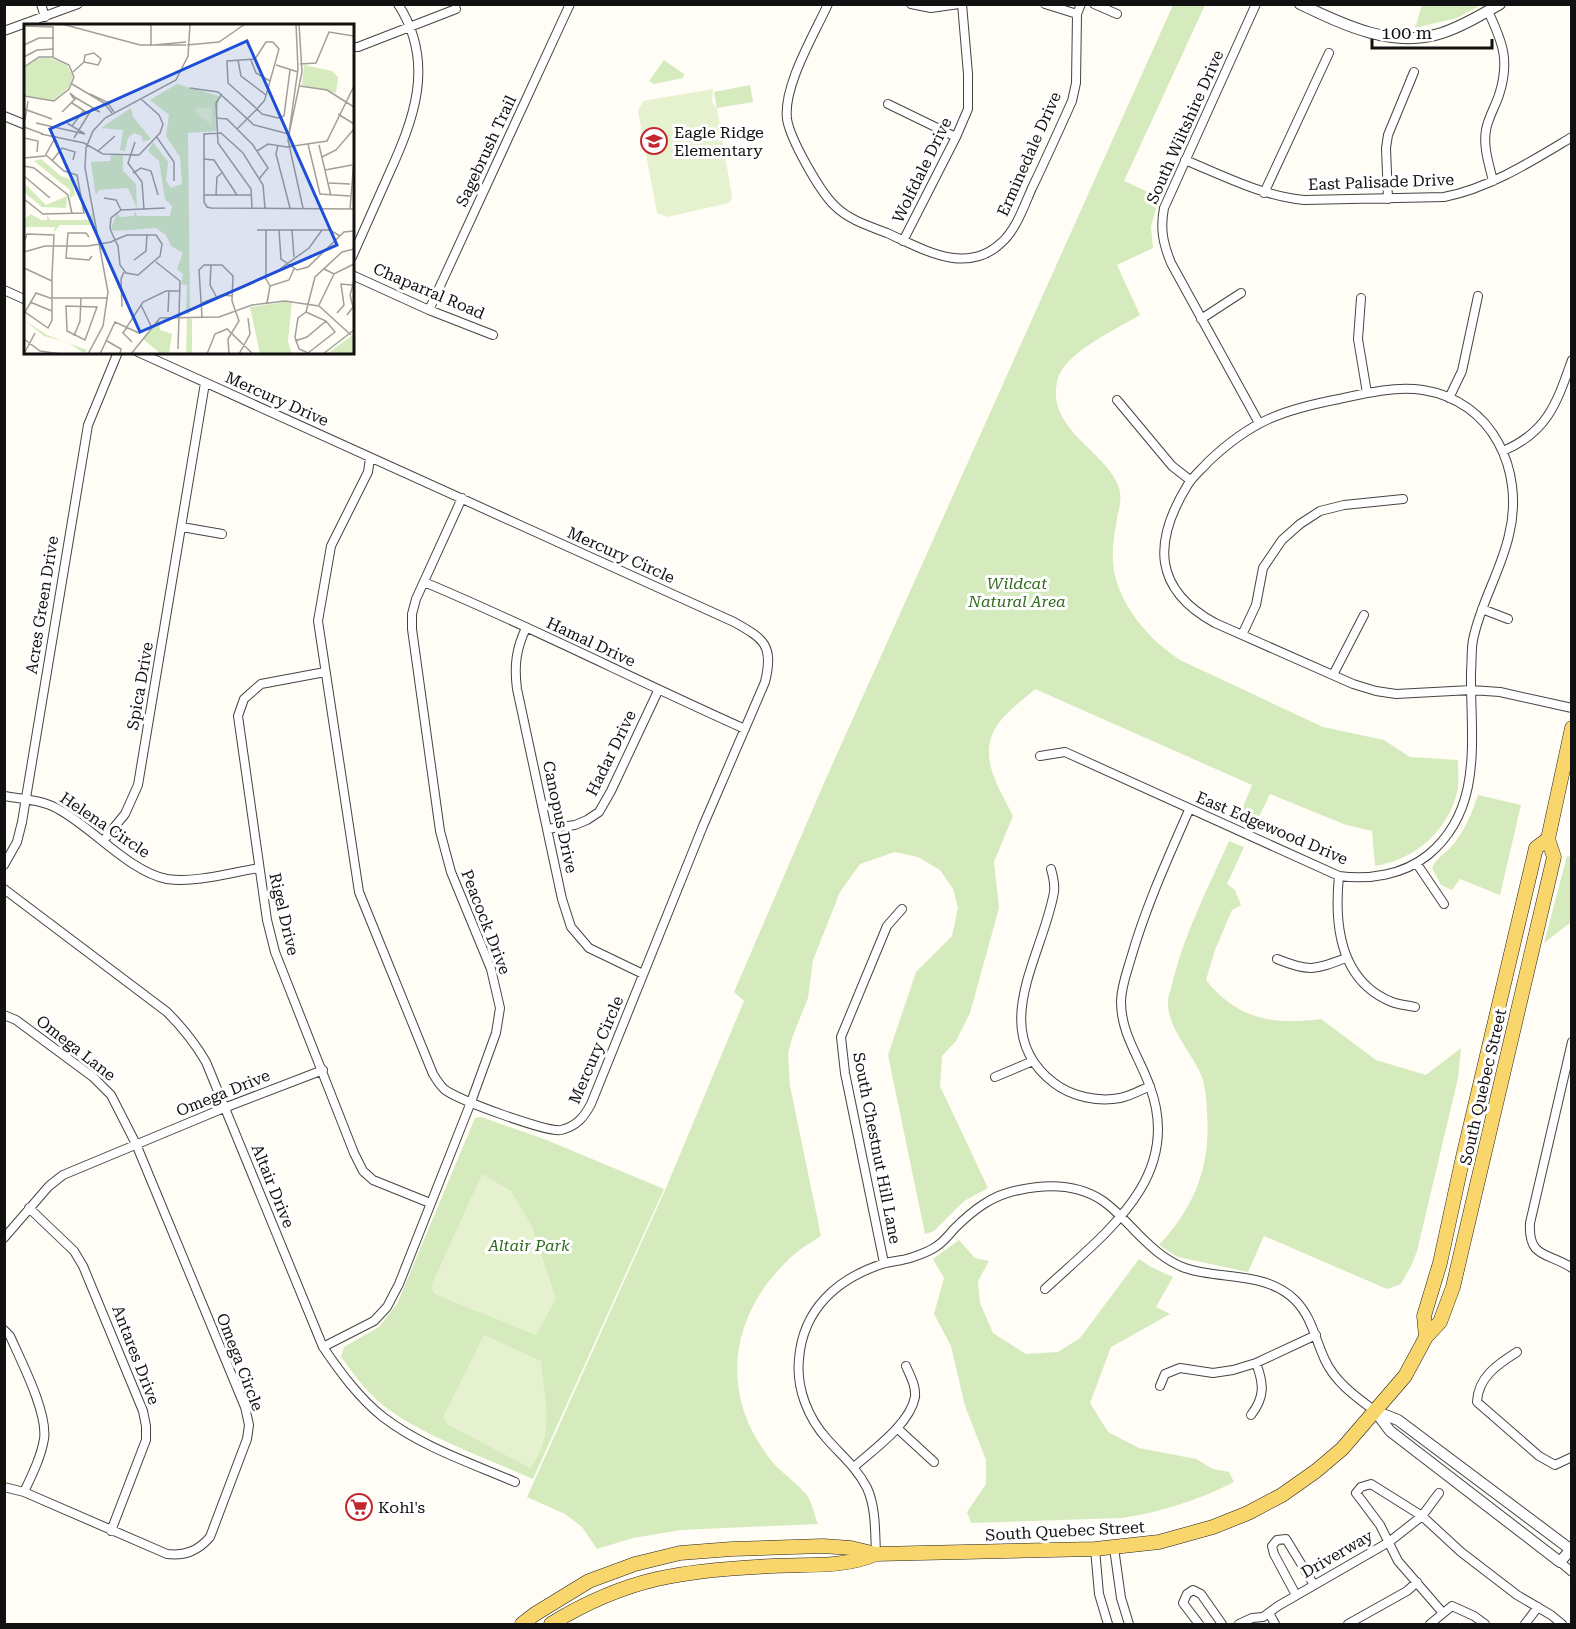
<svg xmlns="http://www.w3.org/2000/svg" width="1576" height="1629" font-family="'Roboto Serif',serif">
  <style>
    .green { fill: #d5ebbd }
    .pitch { fill: #e6f2cf }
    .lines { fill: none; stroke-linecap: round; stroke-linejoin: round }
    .minor-casing { stroke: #444; stroke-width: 10 }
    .tertiary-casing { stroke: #444; stroke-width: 12 }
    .primary-casing { stroke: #222; stroke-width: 15 }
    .minor { stroke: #fff; stroke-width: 8 }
    .tertiary { stroke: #fff; stroke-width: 10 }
    .primary { stroke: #f9d66b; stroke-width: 14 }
    .labels { text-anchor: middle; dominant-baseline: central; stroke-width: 6; stroke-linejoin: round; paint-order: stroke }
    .street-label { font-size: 16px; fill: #111; stroke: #fff }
    .poi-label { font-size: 16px; fill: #111; stroke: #fff; text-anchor: start }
    .park-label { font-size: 16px; font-style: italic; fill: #2f6b1f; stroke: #fff }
    .inset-road { fill: none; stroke: #a09f9a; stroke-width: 1.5 }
    .view { fill: #1d4ed8; fill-opacity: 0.15; stroke: #1d4ed8; stroke-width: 3 }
    .inset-edge { fill: none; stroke: #111; stroke-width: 3 }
  </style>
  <rect width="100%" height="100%" fill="#fffdf5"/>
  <!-- green -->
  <path class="green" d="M1173,5H1205L1124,181L1159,197L1151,227L1153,248L1117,265L1140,315C1117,329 1062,353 1057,382C1047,427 1101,450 1116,481C1125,498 1118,508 1116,525C1113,540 1111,560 1115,575C1123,610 1151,641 1180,660L1323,727L1384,740L1410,757L1458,760C1458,769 1459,779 1458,788C1450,829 1416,860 1375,866L1372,831L1346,825L1270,794L1254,827L1238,819L1252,785L1035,689C1023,700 1007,711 998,724C976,756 999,787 1013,816L994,862L999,908L970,1013L956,1041L942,1056L940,1086L988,1188L964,1201L934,1231L925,1234L888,1055L916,972L952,936L958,908L953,889L940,870L918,857L895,852L860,864L840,892L813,960L808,998L792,1038L788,1054L790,1086L821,1236C810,1243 797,1251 788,1260C731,1315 719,1390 767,1455C778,1471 794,1480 806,1494C812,1501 814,1515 818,1524L681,1530L633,1538L597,1549L582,1527L565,1514L527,1497L666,1188L744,1001L734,992L824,783Z
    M1422,5V4L1481,5L1457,18L1415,28Z
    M664,60L684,74L683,78L654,84L649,81Z
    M750,85L753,102L717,108L714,92Z
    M1478,795L1521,805L1500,895L1460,879L1452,890L1441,885L1432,868C1435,859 1445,854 1451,847C1464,832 1472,814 1478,795Z
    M1229,841L1244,847L1227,884L1235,890L1241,905L1232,910L1215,950L1206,980C1238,1020 1273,1025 1321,1019L1376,1060L1426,1075L1461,1048L1458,1078L1417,1251L1412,1264L1401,1284L1387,1289L1264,1236L1248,1272L1178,1257L1159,1245C1195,1207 1211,1165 1207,1113C1207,1101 1205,1087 1202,1077C1193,1053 1167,1029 1168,1002C1168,995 1172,987 1173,980C1185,932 1209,886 1229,841Z
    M1567,856L1571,857V922L1544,943Z
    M481,1117L544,1139L664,1189L533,1479C487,1458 413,1433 377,1400C363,1387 352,1372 341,1357L344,1347L379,1327L397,1304L475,1118Z
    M959,1240L975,1258L989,1261L978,1281L980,1303L993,1333L1026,1354L1058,1352L1080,1338L1139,1259L1151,1267L1173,1277L1156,1307L1170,1314L1111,1347L1090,1403L1108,1432L1139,1448L1196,1459L1213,1469L1229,1472L1234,1482C1199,1500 1161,1512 1122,1518L971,1523L967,1512L986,1484V1460L965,1406L951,1346L934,1314L944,1278L933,1259Z"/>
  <!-- pitch -->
  <path class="pitch" d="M713,89L712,102L717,108L732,197L729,203L667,217L657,213L638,111L643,101Z
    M482,1174L511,1191L531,1224L556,1299L536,1335L434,1294L431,1286Z
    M484,1335L541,1361C544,1397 556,1436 530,1468L447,1424L443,1417Z"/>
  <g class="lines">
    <defs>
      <path id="minor" d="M41,4L45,17
        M828,4C814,35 783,86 787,119C790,139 820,192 835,206C849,220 869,226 887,233C923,249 966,276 1001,243C1016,230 1024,206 1032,188C1046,159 1059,130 1072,101L1076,83L1077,14L1081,4
        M911,4L931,8L959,4
        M1045,4L1077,14
        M1094,4L1117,14
        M1256,4L1164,208C1160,229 1163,243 1171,263L1259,423
        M1488,11C1503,43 1510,61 1499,95C1495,107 1488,118 1486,130C1483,147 1489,164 1493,181
        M4,31L78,4
        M352,47H358L456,9
        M888,104L956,137
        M4,116L26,125
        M1185,160C1224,176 1262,196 1304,200L1444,197C1490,188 1532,161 1572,137
        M1264,193L1329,53
        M1388,199L1386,148L1388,135L1414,72
        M903,241L956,137L968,109V74L962,4
        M352,257C364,230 376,203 388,176C414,119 436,63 398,4
        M352,275L429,310L493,335
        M4,290L26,300
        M1361,298L1358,339L1367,393
        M429,310L570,4
        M1201,319L1241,293
        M138,352L734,622C764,639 774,645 765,682L703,826L591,1104C584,1117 577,1126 561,1130C548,1133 455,1099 444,1089C440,1085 436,1079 433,1074L359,892L318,621L331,546L368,472L370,458
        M1449,398L1462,371L1478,296
        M1117,400L1172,466L1190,480
        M1503,451C1548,432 1557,402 1572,360
        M182,527L222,534
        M424,582C532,627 637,681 745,729
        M1482,609L1508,619
        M526,628C516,649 514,666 517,689L562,899L571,927L589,948L643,974
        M1242,635L1256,605L1263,568L1282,540L1300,524L1320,511L1344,505L1403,499
        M325,672L261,684L244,699L238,716L267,920L275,952L354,1153L363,1171L373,1180L430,1203
        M1333,675L1364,615
        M1040,756L1065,752L1339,876C1370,880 1403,875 1428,855C1485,808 1470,736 1471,672C1472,661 1471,650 1473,640C1480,604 1501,571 1509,535C1525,471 1493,401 1423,390C1395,386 1366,393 1339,399C1282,410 1251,421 1208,462C1201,470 1192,477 1187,486C1153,542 1153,589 1215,623L1353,684L1376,691L1396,694L1471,690L1500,692L1572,708
        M4,796C22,799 42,800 58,809C92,827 130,872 167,879C196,883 229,873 259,868
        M547,829L575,825L587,820L599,812L611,791L658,691
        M103,841L125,814L138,785L205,383
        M1417,864L1444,904
        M4,865L17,842L22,822L88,425L118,352
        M1051,869C1053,876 1055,885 1054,892C1043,956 986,1031 1054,1083C1072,1097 1099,1102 1120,1098C1130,1096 1141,1090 1150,1086
        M1339,876C1334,925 1340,981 1392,1002C1399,1005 1408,1005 1415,1007
        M4,889L167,1012C183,1028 195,1043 206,1062L323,1347C340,1372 359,1398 383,1417C422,1447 471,1463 515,1482
        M1277,959C1309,972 1314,970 1346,958
        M4,1015L16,1020L93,1077L111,1095L136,1144L245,1407L249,1425L247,1439L210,1537C198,1551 185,1556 167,1554L24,1492L4,1487
        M1572,1042L1530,1223C1528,1259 1548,1252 1572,1268
        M995,1077L1033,1061
        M29,1208L74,1251L83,1266L143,1411L146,1426V1440L111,1531
        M4,1238L49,1186L63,1175L224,1108L323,1070
        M884,1263L845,1073L841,1037L887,926L902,909
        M1045,1289C1104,1234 1184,1178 1150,1087C1140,1058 1121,1034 1121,1002C1121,987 1127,972 1131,958C1146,906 1168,858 1189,810
        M4,1330L10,1336C21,1361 48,1413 44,1439C41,1457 32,1475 24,1492
        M323,1347L374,1321L387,1307L399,1284L471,1102L496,1033L500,1008L491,969L451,872L440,831L412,629V614L416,599L462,498
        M1517,1352C1498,1364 1478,1377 1477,1402L1539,1456L1555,1465L1572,1457
        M1160,1386L1165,1374L1180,1368L1213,1373L1233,1370L1256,1363L1316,1335
        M1251,1415C1265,1397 1264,1384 1256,1363
        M897,1428L934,1462
        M854,1467C873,1450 910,1424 915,1397C916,1385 910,1376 906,1366
        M1114,1548L1121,1598L1129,1624
        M1095,1549L1099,1594L1108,1624
        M876,1554C875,1533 876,1507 867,1488C857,1468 841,1455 827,1439C808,1418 796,1388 799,1359C803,1309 837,1279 882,1264C891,1261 901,1261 910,1258C919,1255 929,1252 937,1246C943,1242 949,1235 954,1229C973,1210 992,1195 1019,1190C1047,1184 1078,1184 1103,1201C1116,1210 1127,1223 1138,1234C1152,1248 1166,1261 1185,1268C1220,1280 1266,1271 1295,1300C1312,1317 1315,1339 1325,1360C1335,1382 1356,1397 1375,1411
        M1560,1562L1572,1572
        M1296,1595L1274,1554L1272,1546L1277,1540L1286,1539L1314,1585
        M1269,1613L1275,1624
        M1443,1613L1398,1561L1380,1525L1356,1493L1361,1487L1371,1484L1422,1516L1461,1552L1517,1595L1551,1615L1562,1624
        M1199,1624L1183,1603L1187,1594L1193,1590L1201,1594L1222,1624
        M1239,1624L1252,1618L1263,1617L1278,1606L1389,1542L1422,1516L1439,1493
        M1348,1624L1407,1591L1417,1582
        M1430,1624L1452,1606L1474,1616L1485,1624
        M1525,1624L1538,1607"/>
      <path id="tertiary" d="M1300,4C1344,25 1393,49 1442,33C1463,26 1481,15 1500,4
        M1375,1411L1390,1431L1560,1562L1572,1548
        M1375,1411L1398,1420L1570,1549"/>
      <path id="primary" d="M1426,1337L1424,1316L1440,1263L1463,1157L1536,848L1548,839
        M522,1624L535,1614L589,1581L635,1564L680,1553L732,1549L823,1546L851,1548L876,1554L1095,1549L1159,1542L1213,1527L1248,1513L1282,1495L1316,1471L1342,1449L1405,1376L1426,1337L1440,1322L1453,1287L1554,857L1548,839L1572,728
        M551,1624C627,1577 685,1570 772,1566C807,1564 844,1568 876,1554"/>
    </defs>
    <!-- minor casing -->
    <use href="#minor" class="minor-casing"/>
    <!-- tertiary casing -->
    <use href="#tertiary" class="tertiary-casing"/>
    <!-- primary casing -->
    <use href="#primary" class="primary-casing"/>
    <!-- minor -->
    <use href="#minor" class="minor"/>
    <!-- tertiary -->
    <use href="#tertiary" class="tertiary"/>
    <!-- primary -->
    <use href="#primary" class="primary"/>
  </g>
  <!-- icons -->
  <defs>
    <symbol id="school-ring" viewBox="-11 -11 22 22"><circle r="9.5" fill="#fff" stroke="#c4262e" stroke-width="1.5"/><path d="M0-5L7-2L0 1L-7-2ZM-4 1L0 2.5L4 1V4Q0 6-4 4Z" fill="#c4262e"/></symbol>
    <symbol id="supermarket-ring" viewBox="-11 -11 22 22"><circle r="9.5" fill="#fff" stroke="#c4262e" stroke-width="1.5"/><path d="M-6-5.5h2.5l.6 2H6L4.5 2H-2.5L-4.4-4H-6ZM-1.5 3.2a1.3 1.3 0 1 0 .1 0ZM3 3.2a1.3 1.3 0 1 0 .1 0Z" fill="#c4262e"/></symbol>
  </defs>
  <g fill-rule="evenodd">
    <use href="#school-ring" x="639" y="126" width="30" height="30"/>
    <use href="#supermarket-ring" x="344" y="1492" width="30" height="30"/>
  </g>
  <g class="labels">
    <!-- street labels -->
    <g class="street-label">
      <text transform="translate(1185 127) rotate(-66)">South Wiltshire Drive</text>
      <text transform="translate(486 151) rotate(-65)">Sagebrush Trail</text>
      <text transform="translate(1029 154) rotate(-66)">Erminedale Drive</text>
      <text transform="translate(922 170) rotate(-64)">Wolfdale Drive</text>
      <text transform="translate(1381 182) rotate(-2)">East Palisade Drive</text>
      <text transform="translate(429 291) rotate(23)">Chaparral Road</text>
      <text transform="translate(277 399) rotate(24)">Mercury Drive</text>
      <text transform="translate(621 555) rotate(24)">Mercury Circle</text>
      <text transform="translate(42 605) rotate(-81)">Acres Green Drive</text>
      <text transform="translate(591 642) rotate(25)">Hamal Drive</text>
      <text transform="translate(140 686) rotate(-80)">Spica Drive</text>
      <text transform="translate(611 753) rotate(-64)">Hadar Drive</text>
      <text transform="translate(560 817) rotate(78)">Canopus Drive</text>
      <text transform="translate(105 825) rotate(34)">Helena Circle</text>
      <text transform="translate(1272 828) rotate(23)">East Edgewood Drive</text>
      <text transform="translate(284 914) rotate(77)">Rigel Drive</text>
      <text transform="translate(486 922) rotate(69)">Peacock Drive</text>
      <text transform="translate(76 1048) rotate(38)">Omega Lane</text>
      <text transform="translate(596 1050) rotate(-67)">Mercury Circle</text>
      <text transform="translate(1483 1087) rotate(-77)">South Quebec Street</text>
      <text transform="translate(223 1093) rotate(-22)">Omega Drive</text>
      <text transform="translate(877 1148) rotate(79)">South Chestnut Hill Lane</text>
      <text transform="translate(273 1186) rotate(68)">Altair Drive</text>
      <text transform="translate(136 1355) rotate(69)">Antares Drive</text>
      <text transform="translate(240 1362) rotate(69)">Omega Circle</text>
      <text transform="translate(1065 1531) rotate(-3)">South Quebec Street</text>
      <text transform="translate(1337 1554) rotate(-30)">Driverway</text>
    </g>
    <!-- poi labels -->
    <g class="poi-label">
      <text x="674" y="132">Eagle Ridge<tspan x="674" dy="18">Elementary</tspan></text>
      <text x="378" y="1507">Kohl's</text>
    </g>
    <!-- park labels -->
    <g class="park-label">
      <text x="1017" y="583">Wildcat<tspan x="1017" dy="18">Natural Area</tspan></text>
      <text x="529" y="1245">Altair Park</text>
    </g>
  </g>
  <!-- overview -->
  <g transform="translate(24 24)">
    <rect width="330" height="330" fill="#fffdf5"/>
    <path d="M23,33L43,41L49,52L45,63L30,76L0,72V43L12,35ZM280,41L308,47L314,53L312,69L278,61ZM153,60L195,72L192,107L164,109L166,290H162L163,261L157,260L159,250L153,245L159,229L147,222L142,211L132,204L89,207L87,204L93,189L96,193L110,192L111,187L113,192H146L148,182L141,175L135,137L124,127L129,118L144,138L142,157L147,164L158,160L156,133L142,112L145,91L126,76ZM107,84L109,93L127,115L119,118L118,112L110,109L104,114L101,127L96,126L99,106L77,104ZM99,130V147L112,160L113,184L104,164L75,166L72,171L71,167L67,138L86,137L87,131ZM17,135L37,152L48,156L51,171L46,174V166L10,137ZM0,159L22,181L43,172L42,184L18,183L0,168ZM68,189L70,201H36L29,209L31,203H0V195L7,190L17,196H23V191L26,196H64ZM268,277L264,318L268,330H236L226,283ZM163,294L168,295V330H162ZM0,296L23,311L63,326L60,329L43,318L20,312ZM135,296L136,306L148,310L145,330H137L119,315ZM330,310V330H303Z" fill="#d5ebbd"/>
    <path d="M187,83L188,84V101L171,89L172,84Z" fill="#e6f2cf"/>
    <path class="inset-road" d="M38,0L116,21H162M272,0L274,45L264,116L279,184M0,2L29,3V33M0,21L15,14H30M130,21L162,18M163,21L195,18L221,0M127,22V0M0,33L13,26L30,25M214,36L217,52L242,71M227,36L232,49L246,57M276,40L292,39L305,8L330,12M252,41L274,48M0,43L15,33H28L45,41L50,53L45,65L30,77L0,72M49,48L60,38L61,31L70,29L77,35L74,41L60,38M48,60L80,79L88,89M276,62L303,66L330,83M166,64L194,68L230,101L265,110M66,70L83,78L90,88M198,70L192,79L194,119L227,165L228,184M52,74L76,88L69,85M48,79L65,90M0,85L28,95M38,88L52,74L46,69L50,75M314,90L330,100M192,94L203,95L229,121L244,144L235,155M1,96L4,77M12,99L61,110M43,99L61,110M48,102L60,86M0,103L19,110M213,105L233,85L240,77L241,75L255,25L249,18H242L231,35L203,37L204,59L233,85L238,90L254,94L260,92L266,46M17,110L60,119L79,130L115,131L136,109L139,100L135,91L117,75M265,110L278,48L275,0M132,112L150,138V157M0,114L14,117L13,128M50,114L69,83M111,118L104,139L118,158L120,186M284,120L296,170L326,172M254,121L252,130L266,184M295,121L307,172M74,127L91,112M233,127L244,120L263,123L303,117L330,62M298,133L312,126L330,105M0,134L21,132L32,112M179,135L190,136L213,171M28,137L38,124L51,128L49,136M0,142L10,144L44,171L48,190M301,146L328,141M109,149L117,144L127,147L134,171M0,152L26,174M305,159L326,160M180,171H228M192,171L193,153L199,148M80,174L92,176L97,186M0,175L19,190L60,189L53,151L40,147L22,131M241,184L239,161L219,129L197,109L180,110V178L183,183L187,184L330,185M326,185L330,136M233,206H306L316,212M242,206V255L246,262M255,206L257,235L273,246L284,243L320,208L330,207M268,206L270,233M65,213L62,209H44L42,234L65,236L68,232M0,218L3,210L30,211L28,251V296L24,304L1,288L12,269L26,274H84M0,228L21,222H64L87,218L91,216L103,211H132L138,220L136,232L114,251L102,249L96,241L94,222L91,216L87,207L86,204L87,194L97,186L141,184M110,236L122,227L123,210M132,238L156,257L154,325M187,241L186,261L193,274M0,244L28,257M256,245L285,224L298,206M300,245L310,250L330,240M6,278L28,287M178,279L198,271L209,272M243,279L246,262L265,256L270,245M117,281L127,302M295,281L310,250M42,282L73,283L61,316L43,307ZM98,283L97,255L100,248M144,288L145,267M282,288L302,297L311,308L284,329L275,325L271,313L274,294ZM282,288L291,253L318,228L330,225M313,289L320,281L317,260L328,261M323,291L329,283L326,271L330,257M178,293L175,246L180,241H198L209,252L208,277L215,297L204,315L205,330M50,312L56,297L57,274M0,315L16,327L37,330M83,317L97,325L96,330M271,317L283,313L302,297M108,318L99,309L119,278L142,267H156M1,328L11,309M64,330L79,302L84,268L61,144L62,124L69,107L81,94L152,56L164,32L166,0M76,330L91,298L115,309M107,330L136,294L195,293L228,281L261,277L295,282L327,311M183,330L191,310L203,305L229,330M215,330L226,310L224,294M299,330L330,306"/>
    <path class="view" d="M223,17L313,221L116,308L26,105Z"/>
    <rect width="330" height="330" class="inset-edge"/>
  </g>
  <!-- border -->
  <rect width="1576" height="1629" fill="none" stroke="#111111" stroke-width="12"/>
  <!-- scale -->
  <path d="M1372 39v9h120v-9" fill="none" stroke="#111111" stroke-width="3"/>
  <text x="1381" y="39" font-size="18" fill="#111111" stroke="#ffffff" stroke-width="4.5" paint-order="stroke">100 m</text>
</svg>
